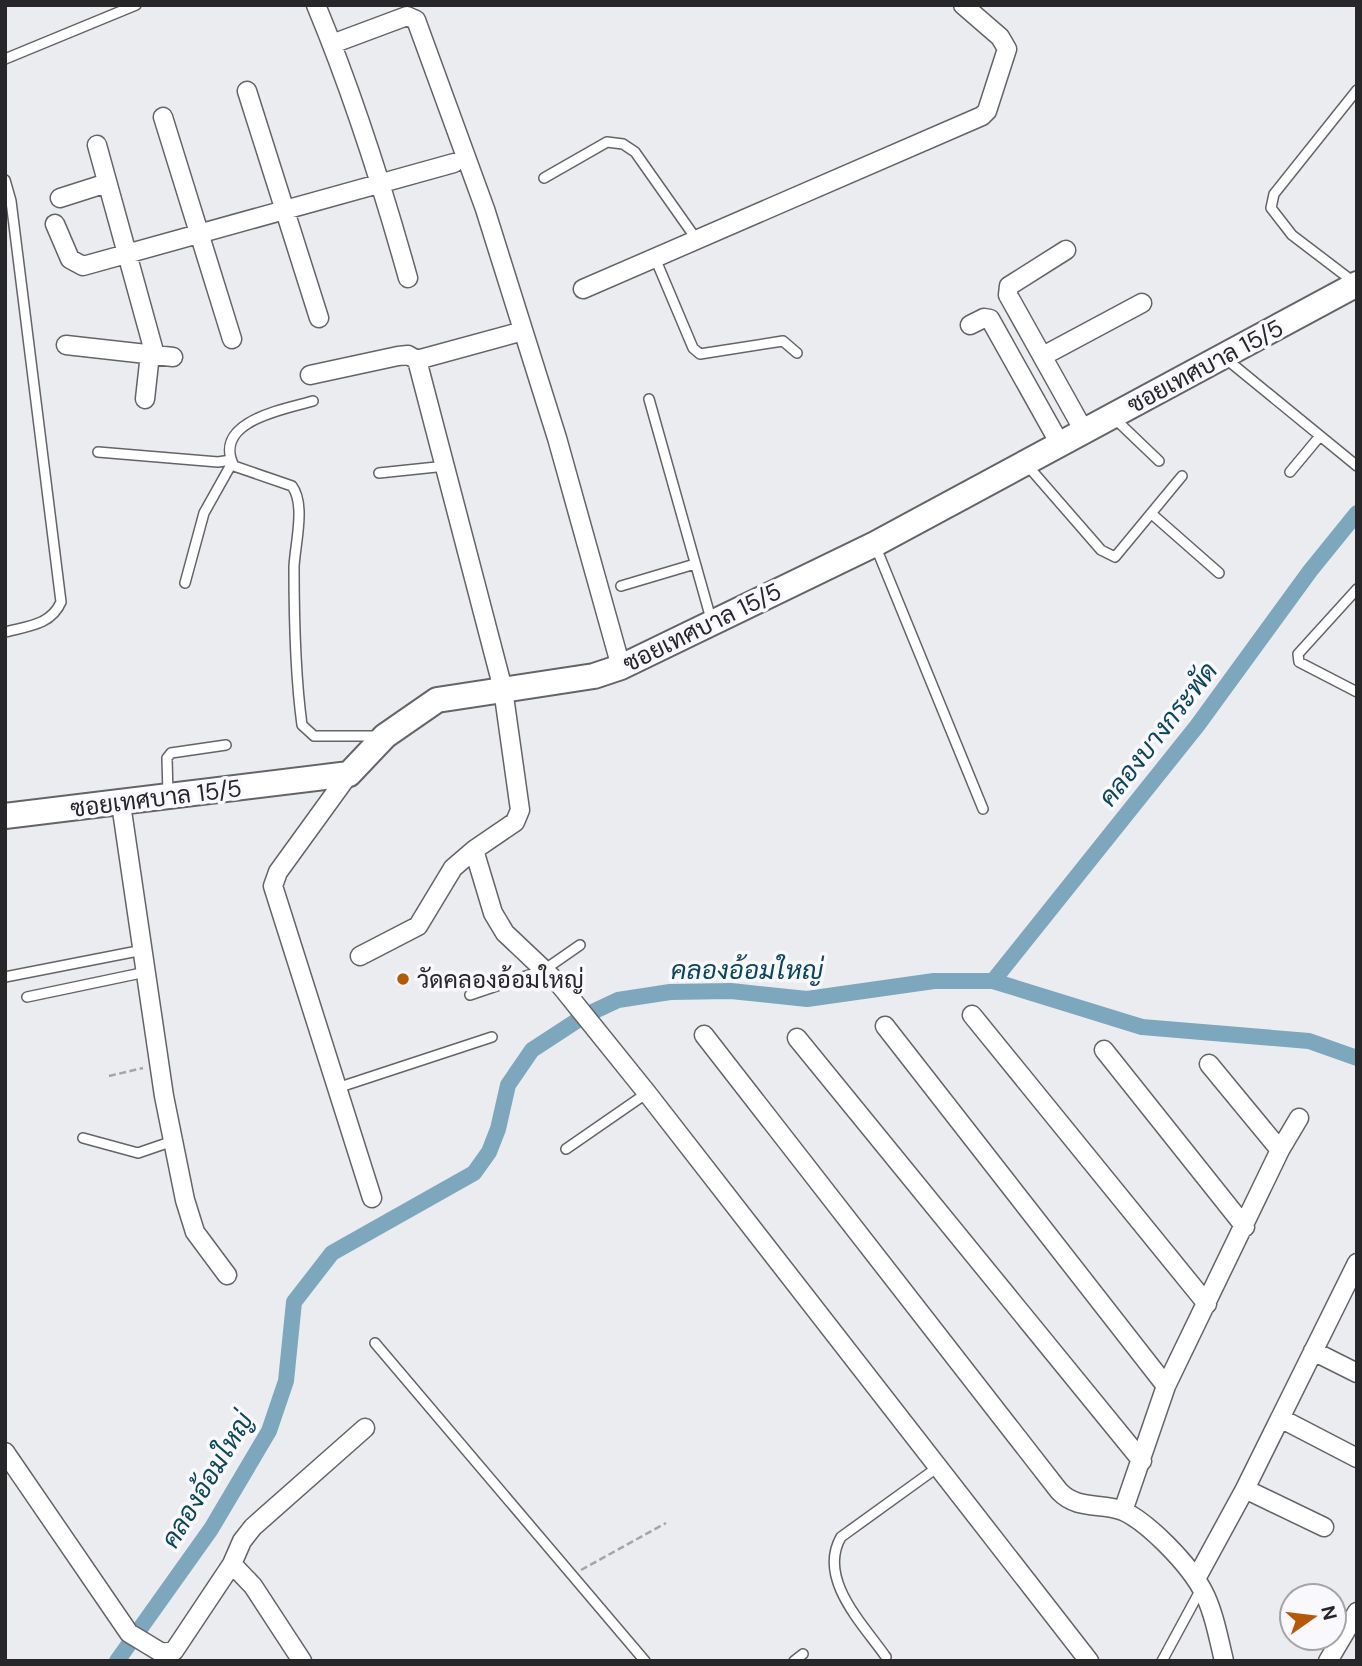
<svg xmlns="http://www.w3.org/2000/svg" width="1362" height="1666" font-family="'DM Sans',Sarabun,sans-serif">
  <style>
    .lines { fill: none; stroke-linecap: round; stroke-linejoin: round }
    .canal { stroke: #7ca7bd; stroke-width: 16 }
    .lane-casing { stroke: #636467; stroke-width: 12 }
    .street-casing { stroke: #636467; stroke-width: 21 }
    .secondary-casing { stroke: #636467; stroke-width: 28 }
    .path { stroke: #a5a5a8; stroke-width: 2.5; stroke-dasharray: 7 3.5; stroke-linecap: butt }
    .lane { stroke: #fff; stroke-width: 9 }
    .street { stroke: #fff; stroke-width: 18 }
    .secondary { stroke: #fff; stroke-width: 24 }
    .poi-dot { fill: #b65806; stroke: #f9f9fd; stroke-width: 2.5 }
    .labels { text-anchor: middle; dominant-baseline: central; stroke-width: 7; stroke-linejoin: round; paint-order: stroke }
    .street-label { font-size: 24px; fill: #272729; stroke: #f9f9fd }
    .poi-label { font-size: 24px; fill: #272729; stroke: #f9f9fd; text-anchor: start }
    .water-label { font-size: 26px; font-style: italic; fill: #0a465c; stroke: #f9f9fd }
  </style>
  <rect width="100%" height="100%" fill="#ebecf0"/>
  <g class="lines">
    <!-- canal -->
    <path class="canal" d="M993,981L1197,726L1310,571L1357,513
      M117,1661L211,1529L269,1431L286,1381L294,1302L332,1253L474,1173L489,1152L498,1129L508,1085L532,1050L584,1016L618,1000L670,992L731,991L807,999L934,981H993L1142,1027L1309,1041L1357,1058"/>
    <defs>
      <path id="lane" d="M5,59L136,5
        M544,178L607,142L623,144L635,152L697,240
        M5,180L11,201L61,602C51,625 28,626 5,632
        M655,258L693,348L700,354L783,341L797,353
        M1355,283L1292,235L1271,208L1274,194L1357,90
        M1225,358L1357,466
        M649,399L711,619
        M313,401C286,409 211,421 234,466L292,486C306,505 295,544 294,567C294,618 295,674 302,725L314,736H377
        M1113,417L1159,461
        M98,452L218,462L231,460
        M1027,465L1101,550L1115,557L1182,476
        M1290,472L1320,436
        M379,473L446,466
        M1153,515L1219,573
        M875,545L983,809
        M185,583L204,513L232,463
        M621,586L695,564
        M1357,589L1298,654L1299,662L1357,692
        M168,795L167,758L171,753L226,745
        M5,977L143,950
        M470,995L544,970L580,945
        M27,997L146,972
        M337,1088L492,1037
        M83,1138L138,1153L173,1141
        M566,1149L647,1093
        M375,1343L645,1661
        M886,1657C863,1624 817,1579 841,1537L938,1467
        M794,1661L803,1654
        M1162,1661L1201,1589"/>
      <path id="street" d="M316,5C353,94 382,185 408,278
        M332,44L407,16L416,20L485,209L557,438L621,667
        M247,91L319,318
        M163,117L232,339
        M97,145L155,355
        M60,198L107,183
        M55,224L70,259L83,266L454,163
        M1066,250L1009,286L1008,295L1084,431
        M583,289L982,116L987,111L1007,49L1000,37L963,5
        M970,325L984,318L990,319L1060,444
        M66,345L173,357
        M1043,356L1142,303
        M417,360L523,331
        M310,375L398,356L408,355L417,360L503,689L520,810L515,822L474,850L493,913L505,933L560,985L647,1093L1089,1661
        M145,399L150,354
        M349,774L278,872L273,886L372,1198
        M121,804L164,1096L185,1200L195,1232L227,1275
        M360,956L418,926L453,868L474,850
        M972,1015L1207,1304
        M885,1026L1166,1386
        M704,1035L1059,1491C1078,1511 1101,1502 1123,1511C1139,1518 1154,1532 1166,1544C1208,1586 1211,1604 1224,1661
        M797,1038L1142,1461
        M1104,1050L1245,1227
        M1280,1150L1299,1118
        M1313,1351L1357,1373
        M1280,1418L1357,1458
        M5,1452L129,1633L162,1653L174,1651L232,1564L253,1586L302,1661
        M1245,1489L1324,1527
        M1123,1511L1166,1386L1280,1150L1209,1064
        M232,1564L242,1541L253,1527L365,1428
        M1197,1577L1245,1489L1357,1263
        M1328,1661L1357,1612"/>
      <path id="secondary" d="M5,816L349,774L385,736L437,700L594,676L621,667L875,544L1357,284"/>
    </defs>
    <!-- lane casing -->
    <use href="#lane" class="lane-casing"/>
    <!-- street casing -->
    <use href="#street" class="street-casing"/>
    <!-- secondary casing -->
    <use href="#secondary" class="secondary-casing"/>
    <!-- path -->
    <path class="path" d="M109,1076L143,1068
      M581,1570L666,1523"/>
    <!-- lane -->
    <use href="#lane" class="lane"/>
    <!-- street -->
    <use href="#street" class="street"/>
    <!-- secondary -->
    <use href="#secondary" class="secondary"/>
  </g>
  <!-- markers -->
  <circle class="poi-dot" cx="403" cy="979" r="7"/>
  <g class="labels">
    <!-- street labels -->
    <g class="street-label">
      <text transform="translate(1205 366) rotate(-28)">ซอยเทศบาล 15/5</text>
      <text transform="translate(702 627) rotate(-26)">ซอยเทศบาล 15/5</text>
      <text transform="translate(156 798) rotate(-7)">ซอยเทศบาล 15/5</text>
    </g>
    <!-- poi labels -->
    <g class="poi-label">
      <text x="417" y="979">วัดคลองอ้อมใหญ่</text>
    </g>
    <!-- water labels -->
    <g class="water-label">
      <text transform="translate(1158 734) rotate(-52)">คลองบางกระพัด</text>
      <text x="747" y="970">คลองอ้อมใหญ่</text>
      <text transform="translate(207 1480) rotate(-59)">คลองอ้อมใหญ่</text>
    </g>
  </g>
  <!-- border -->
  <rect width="1362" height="1666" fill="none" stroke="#272729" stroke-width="14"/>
  <!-- north arrow -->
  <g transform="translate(1313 1617) rotate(76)"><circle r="33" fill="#f9f9fd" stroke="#a5a5a8" stroke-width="2"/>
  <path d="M0-5L12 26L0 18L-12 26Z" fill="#b65806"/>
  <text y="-10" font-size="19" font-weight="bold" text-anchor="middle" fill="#272729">N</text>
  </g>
</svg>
